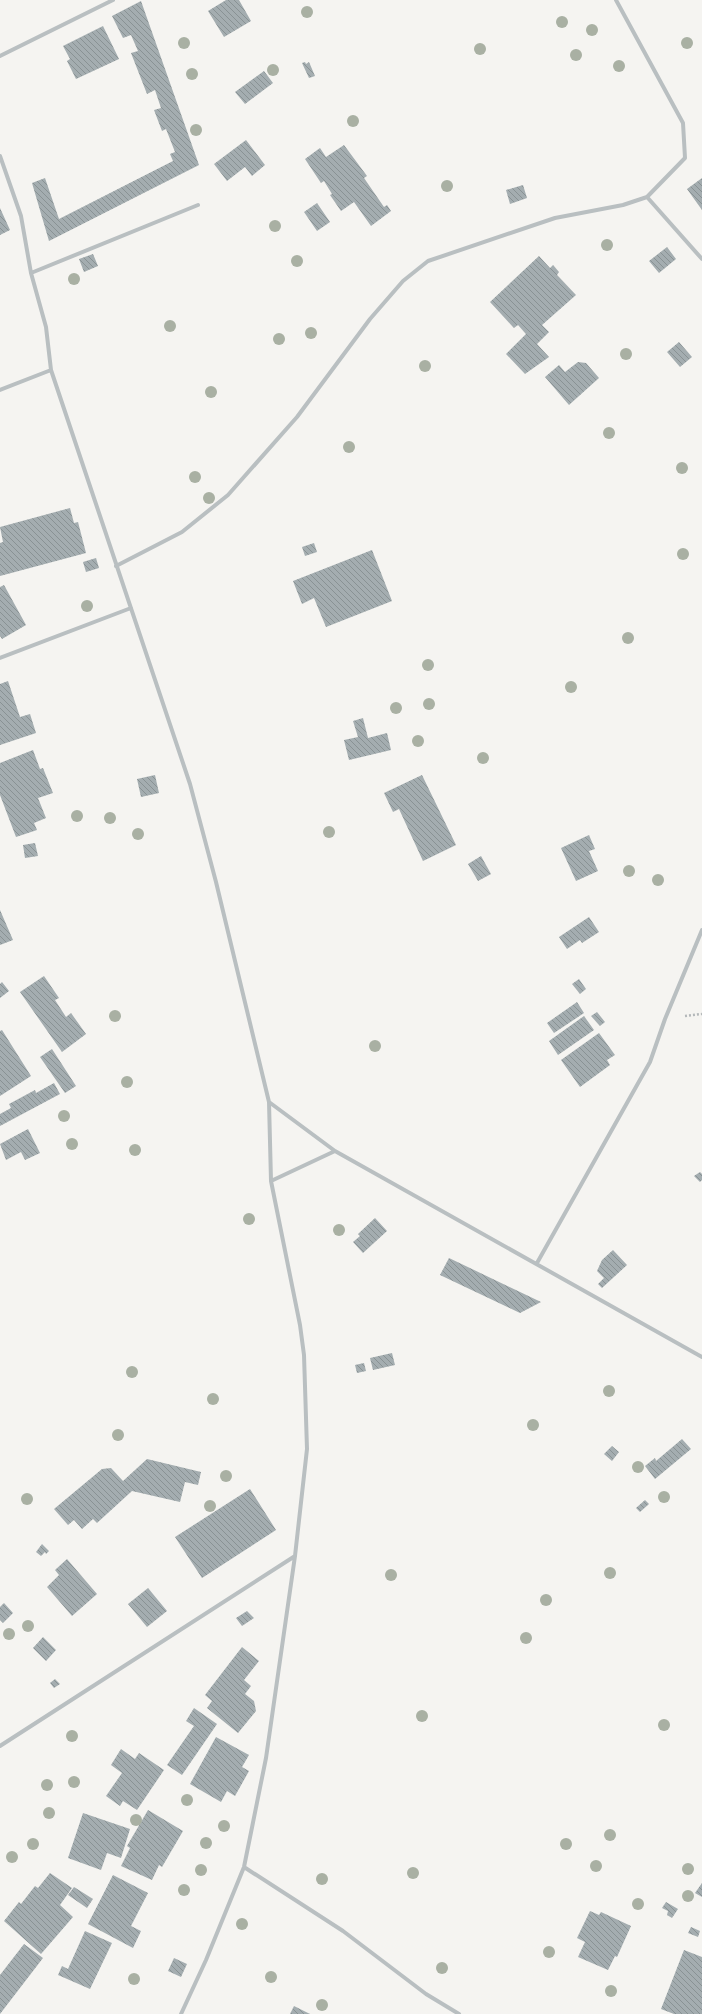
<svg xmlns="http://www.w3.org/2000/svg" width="702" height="2014" font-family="'Source Sans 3',sans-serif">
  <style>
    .building { fill: url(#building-back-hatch) }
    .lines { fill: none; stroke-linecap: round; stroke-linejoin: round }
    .path { stroke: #b4b8ba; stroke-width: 2.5; stroke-dasharray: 2 2; stroke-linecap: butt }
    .street { stroke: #b9bfc1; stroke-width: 4 }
    .tree { fill: #a9b0a3 }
  </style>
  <defs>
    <pattern id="building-back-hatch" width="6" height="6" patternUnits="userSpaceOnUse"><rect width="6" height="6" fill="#a4adb0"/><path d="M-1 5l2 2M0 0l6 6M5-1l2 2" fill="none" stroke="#899294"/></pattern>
  </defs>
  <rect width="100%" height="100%" fill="#f5f4f1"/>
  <!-- building -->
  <path class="building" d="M226,0H239L251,21L224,37L208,11Z
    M141,1L199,165L49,241L32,183L45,178L59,219L173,161L170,154L175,152L166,129L162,131L154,110L161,108L155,90L147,94L131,53L138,51L131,35L123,38L112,16Z
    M103,26L119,59L76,79L67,61L70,59L63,46Z
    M305,62L306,64L309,62L315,76L309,78L302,63Z
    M264,71L273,83L245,104L235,92Z
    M246,140L265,165L252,176L245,167L227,181L214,164Z
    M344,145L367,176L364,178L384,207L387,205L391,211L371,226L354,202L341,211L330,195L332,194L324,181L321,183L305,159L320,148L326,157Z
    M702,178V210L687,189Z
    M523,185L527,198L510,204L506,190Z
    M317,203L330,222L317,231L304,212Z
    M0,208L10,230L0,235Z
    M667,247L676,259L659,273L649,261Z
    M93,254L98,266L84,272L79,259Z
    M539,256L550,268L553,265L559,272L557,275L576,295L542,325L549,332L537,344L549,357L525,374L506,354L526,334L518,325L514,328L490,302Z
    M679,342L692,357L680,367L667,352Z
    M578,362L586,363L599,378L569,405L545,377L559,365L565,372Z
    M70,508L74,523L78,522L86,553L0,576V543L3,542L0,527Z
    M314,543L317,552L305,556L302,547Z
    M372,550L392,601L326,627L314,598L302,604L293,581Z
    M96,558L99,568L86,572L83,562Z
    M4,585L26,625L2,639L0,636V587Z
    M8,681L20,717L30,714L36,733L0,745V684Z
    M363,718L368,738L387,733L391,750L349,760L344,740L358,737L353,721Z
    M33,750L40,769L43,768L53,793L38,798L46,818L34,823L37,830L16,837L0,795V763Z
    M155,775L159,793L141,797L137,779Z
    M422,775L456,845L423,861L399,809L393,812L384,793Z
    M589,835L595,849L589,851L598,871L576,881L561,848Z
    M35,843L38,856L25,858L23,845Z
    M481,856L491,874L478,881L468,864Z
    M0,910L13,940L0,945Z
    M589,917L599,932L582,943L580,940L567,949L559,937Z
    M44,976L59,998L55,1000L66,1017L71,1013L86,1034L62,1052L20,992Z
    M579,979L586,989L580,994L572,984Z
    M2,982L9,991L0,998V984Z
    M577,1002L584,1013L554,1033L547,1023Z
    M597,1012L605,1022L600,1026L591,1016Z
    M584,1016L594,1030L558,1055L549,1041Z
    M2,1030L31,1076L0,1096V1031Z
    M599,1033L615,1055L607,1060L610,1065L580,1087L561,1060Z
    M52,1049L76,1086L65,1093L40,1057Z
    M54,1083L60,1094L0,1126V1114L11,1108L9,1104L35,1090L36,1093Z
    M28,1129L40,1153L25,1160L21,1152L6,1160L0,1144Z
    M700,1172L702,1174V1180L700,1182L694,1176Z
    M375,1218L387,1231L363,1253L353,1242L360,1236L358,1234Z
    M613,1250L627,1265L602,1288L598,1284L604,1278L597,1271L602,1260Z
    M449,1258L541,1302L520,1313L440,1275Z
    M392,1353L395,1365L373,1370L370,1358Z
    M364,1363L366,1371L357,1373L355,1365Z
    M682,1439L691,1449L655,1479L645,1466L655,1458L656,1461Z
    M612,1446L619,1452L612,1461L604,1454Z
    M147,1459L201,1472L198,1485L185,1482L180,1502L132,1491L97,1523L93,1519L82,1529L74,1520L68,1525L54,1509L102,1469L111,1468L123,1481Z
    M250,1489L276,1530L202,1578L175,1537Z
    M645,1500L649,1504L640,1512L636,1508Z
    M42,1544L49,1551L46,1554L45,1552L41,1556L36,1552Z
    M67,1559L97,1594L72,1616L47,1587L59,1575L55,1570Z
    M148,1588L167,1611L147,1627L128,1604Z
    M4,1603L13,1613L3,1623L0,1620V1607Z
    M247,1611L254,1618L242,1626L236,1618Z
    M43,1637L56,1650L46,1661L33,1648Z
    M242,1647L259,1661L244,1680L251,1686L245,1694L254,1701L256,1711L238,1733L207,1708L212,1701L205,1695Z
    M55,1679L60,1684L54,1688L50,1683Z
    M194,1708L217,1724L182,1775L167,1765L194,1726L186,1721Z
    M216,1737L249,1755L242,1767L249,1771L235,1796L227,1791L221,1802L190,1784Z
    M121,1749L135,1759L139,1753L164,1770L137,1810L123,1801L120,1806L106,1796L122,1773L111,1765Z
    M148,1810L183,1831L162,1867L159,1865L152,1880L121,1866L130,1848L127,1846Z
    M83,1813L130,1829L121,1858L107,1853L101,1870L68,1858Z
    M50,1873L72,1888L60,1905L73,1917L41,1954L4,1921L19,1902L21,1904L35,1886L38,1888Z
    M113,1875L148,1893L131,1926L141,1931L133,1948L88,1924Z
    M702,1883V1897L695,1893Z
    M74,1887L93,1899L87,1908L68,1895Z
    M666,1902L678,1909L672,1918L667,1915L668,1911L662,1908Z
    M590,1911L599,1915L601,1912L631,1926L617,1957L615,1956L608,1970L578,1957L585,1942L577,1938Z
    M691,1927L700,1931L698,1937L688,1933Z
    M85,1931L112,1943L90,1989L58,1975L62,1966L68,1969Z
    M24,1944L43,1958L0,2014V1975Z
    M684,1950L702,1957V2014H674L661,2009Z
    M174,1958L187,1964L181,1977L168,1971Z
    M294,2006L310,2014H290Z"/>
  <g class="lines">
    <!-- path -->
    <path class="path" d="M685,1016L702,1014"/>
    <!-- street -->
    <path class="street" d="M616,0L683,123L685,158L647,197
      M0,56L113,0
      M0,156L21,216L31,273L46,327L51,370L190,784L216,882L269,1102
      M31,273L198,205
      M0,390L51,370
      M116,566L182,532L228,495L297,417L370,319L403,281L428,261L555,218L623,205L647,197L702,259
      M0,658L131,608
      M271,1181L335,1151
      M537,1263L650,1062L665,1019L702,930
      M0,1746L295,1556
      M244,1867L343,1931L426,1994L459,2014
      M181,2014L206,1960L244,1867L266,1758L295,1556L307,1449L304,1355L300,1325L271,1181L269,1102L335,1151L702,1357"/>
  </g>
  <!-- trees -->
  <g class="tree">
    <circle cx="307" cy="12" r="6"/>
    <circle cx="562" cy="22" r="6"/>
    <circle cx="592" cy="30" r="6"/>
    <circle cx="184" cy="43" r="6"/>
    <circle cx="687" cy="43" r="6"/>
    <circle cx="480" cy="49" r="6"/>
    <circle cx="576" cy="55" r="6"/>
    <circle cx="619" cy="66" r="6"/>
    <circle cx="273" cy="70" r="6"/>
    <circle cx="192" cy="74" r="6"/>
    <circle cx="353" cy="121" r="6"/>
    <circle cx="196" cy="130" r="6"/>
    <circle cx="447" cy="186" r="6"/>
    <circle cx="275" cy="226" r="6"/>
    <circle cx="607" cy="245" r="6"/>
    <circle cx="297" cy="261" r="6"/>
    <circle cx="74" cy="279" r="6"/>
    <circle cx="170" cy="326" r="6"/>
    <circle cx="311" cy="333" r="6"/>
    <circle cx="279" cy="339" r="6"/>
    <circle cx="626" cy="354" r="6"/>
    <circle cx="425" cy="366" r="6"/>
    <circle cx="211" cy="392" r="6"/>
    <circle cx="609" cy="433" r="6"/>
    <circle cx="349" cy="447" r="6"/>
    <circle cx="682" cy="468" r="6"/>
    <circle cx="195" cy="477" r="6"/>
    <circle cx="209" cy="498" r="6"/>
    <circle cx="683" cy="554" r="6"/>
    <circle cx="87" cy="606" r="6"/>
    <circle cx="628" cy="638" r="6"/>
    <circle cx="428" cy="665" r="6"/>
    <circle cx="571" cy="687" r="6"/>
    <circle cx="429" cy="704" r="6"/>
    <circle cx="396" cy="708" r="6"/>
    <circle cx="418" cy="741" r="6"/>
    <circle cx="483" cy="758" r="6"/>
    <circle cx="77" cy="816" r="6"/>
    <circle cx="110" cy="818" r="6"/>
    <circle cx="329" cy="832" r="6"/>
    <circle cx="138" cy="834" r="6"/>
    <circle cx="629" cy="871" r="6"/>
    <circle cx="658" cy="880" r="6"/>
    <circle cx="115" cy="1016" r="6"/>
    <circle cx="375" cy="1046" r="6"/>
    <circle cx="127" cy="1082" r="6"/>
    <circle cx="64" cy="1116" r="6"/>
    <circle cx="72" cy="1144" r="6"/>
    <circle cx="135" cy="1150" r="6"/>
    <circle cx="249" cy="1219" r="6"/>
    <circle cx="339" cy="1230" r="6"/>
    <circle cx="132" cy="1372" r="6"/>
    <circle cx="609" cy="1391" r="6"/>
    <circle cx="213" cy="1399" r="6"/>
    <circle cx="533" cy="1425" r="6"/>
    <circle cx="118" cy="1435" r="6"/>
    <circle cx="638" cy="1467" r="6"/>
    <circle cx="226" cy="1476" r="6"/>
    <circle cx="664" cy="1497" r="6"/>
    <circle cx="27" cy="1499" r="6"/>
    <circle cx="210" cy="1506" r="6"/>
    <circle cx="610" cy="1573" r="6"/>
    <circle cx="391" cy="1575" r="6"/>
    <circle cx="546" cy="1600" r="6"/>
    <circle cx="28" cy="1626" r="6"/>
    <circle cx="9" cy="1634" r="6"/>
    <circle cx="526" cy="1638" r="6"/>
    <circle cx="422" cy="1716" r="6"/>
    <circle cx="664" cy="1725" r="6"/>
    <circle cx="72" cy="1736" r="6"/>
    <circle cx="74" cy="1782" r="6"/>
    <circle cx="47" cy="1785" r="6"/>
    <circle cx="187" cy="1800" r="6"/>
    <circle cx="49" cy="1813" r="6"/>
    <circle cx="136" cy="1820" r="6"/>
    <circle cx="224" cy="1826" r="6"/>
    <circle cx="610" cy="1835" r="6"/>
    <circle cx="206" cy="1843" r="6"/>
    <circle cx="33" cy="1844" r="6"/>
    <circle cx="566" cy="1844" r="6"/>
    <circle cx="12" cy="1857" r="6"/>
    <circle cx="596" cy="1866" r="6"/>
    <circle cx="688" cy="1869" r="6"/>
    <circle cx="201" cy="1870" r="6"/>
    <circle cx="413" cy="1873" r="6"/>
    <circle cx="322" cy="1879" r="6"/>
    <circle cx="184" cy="1890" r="6"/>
    <circle cx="688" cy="1896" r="6"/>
    <circle cx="638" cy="1904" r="6"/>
    <circle cx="242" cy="1924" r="6"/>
    <circle cx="549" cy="1952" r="6"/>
    <circle cx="442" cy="1968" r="6"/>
    <circle cx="271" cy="1977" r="6"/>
    <circle cx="134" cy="1979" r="6"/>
    <circle cx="611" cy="1991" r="6"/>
    <circle cx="322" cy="2005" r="6"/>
  </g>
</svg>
